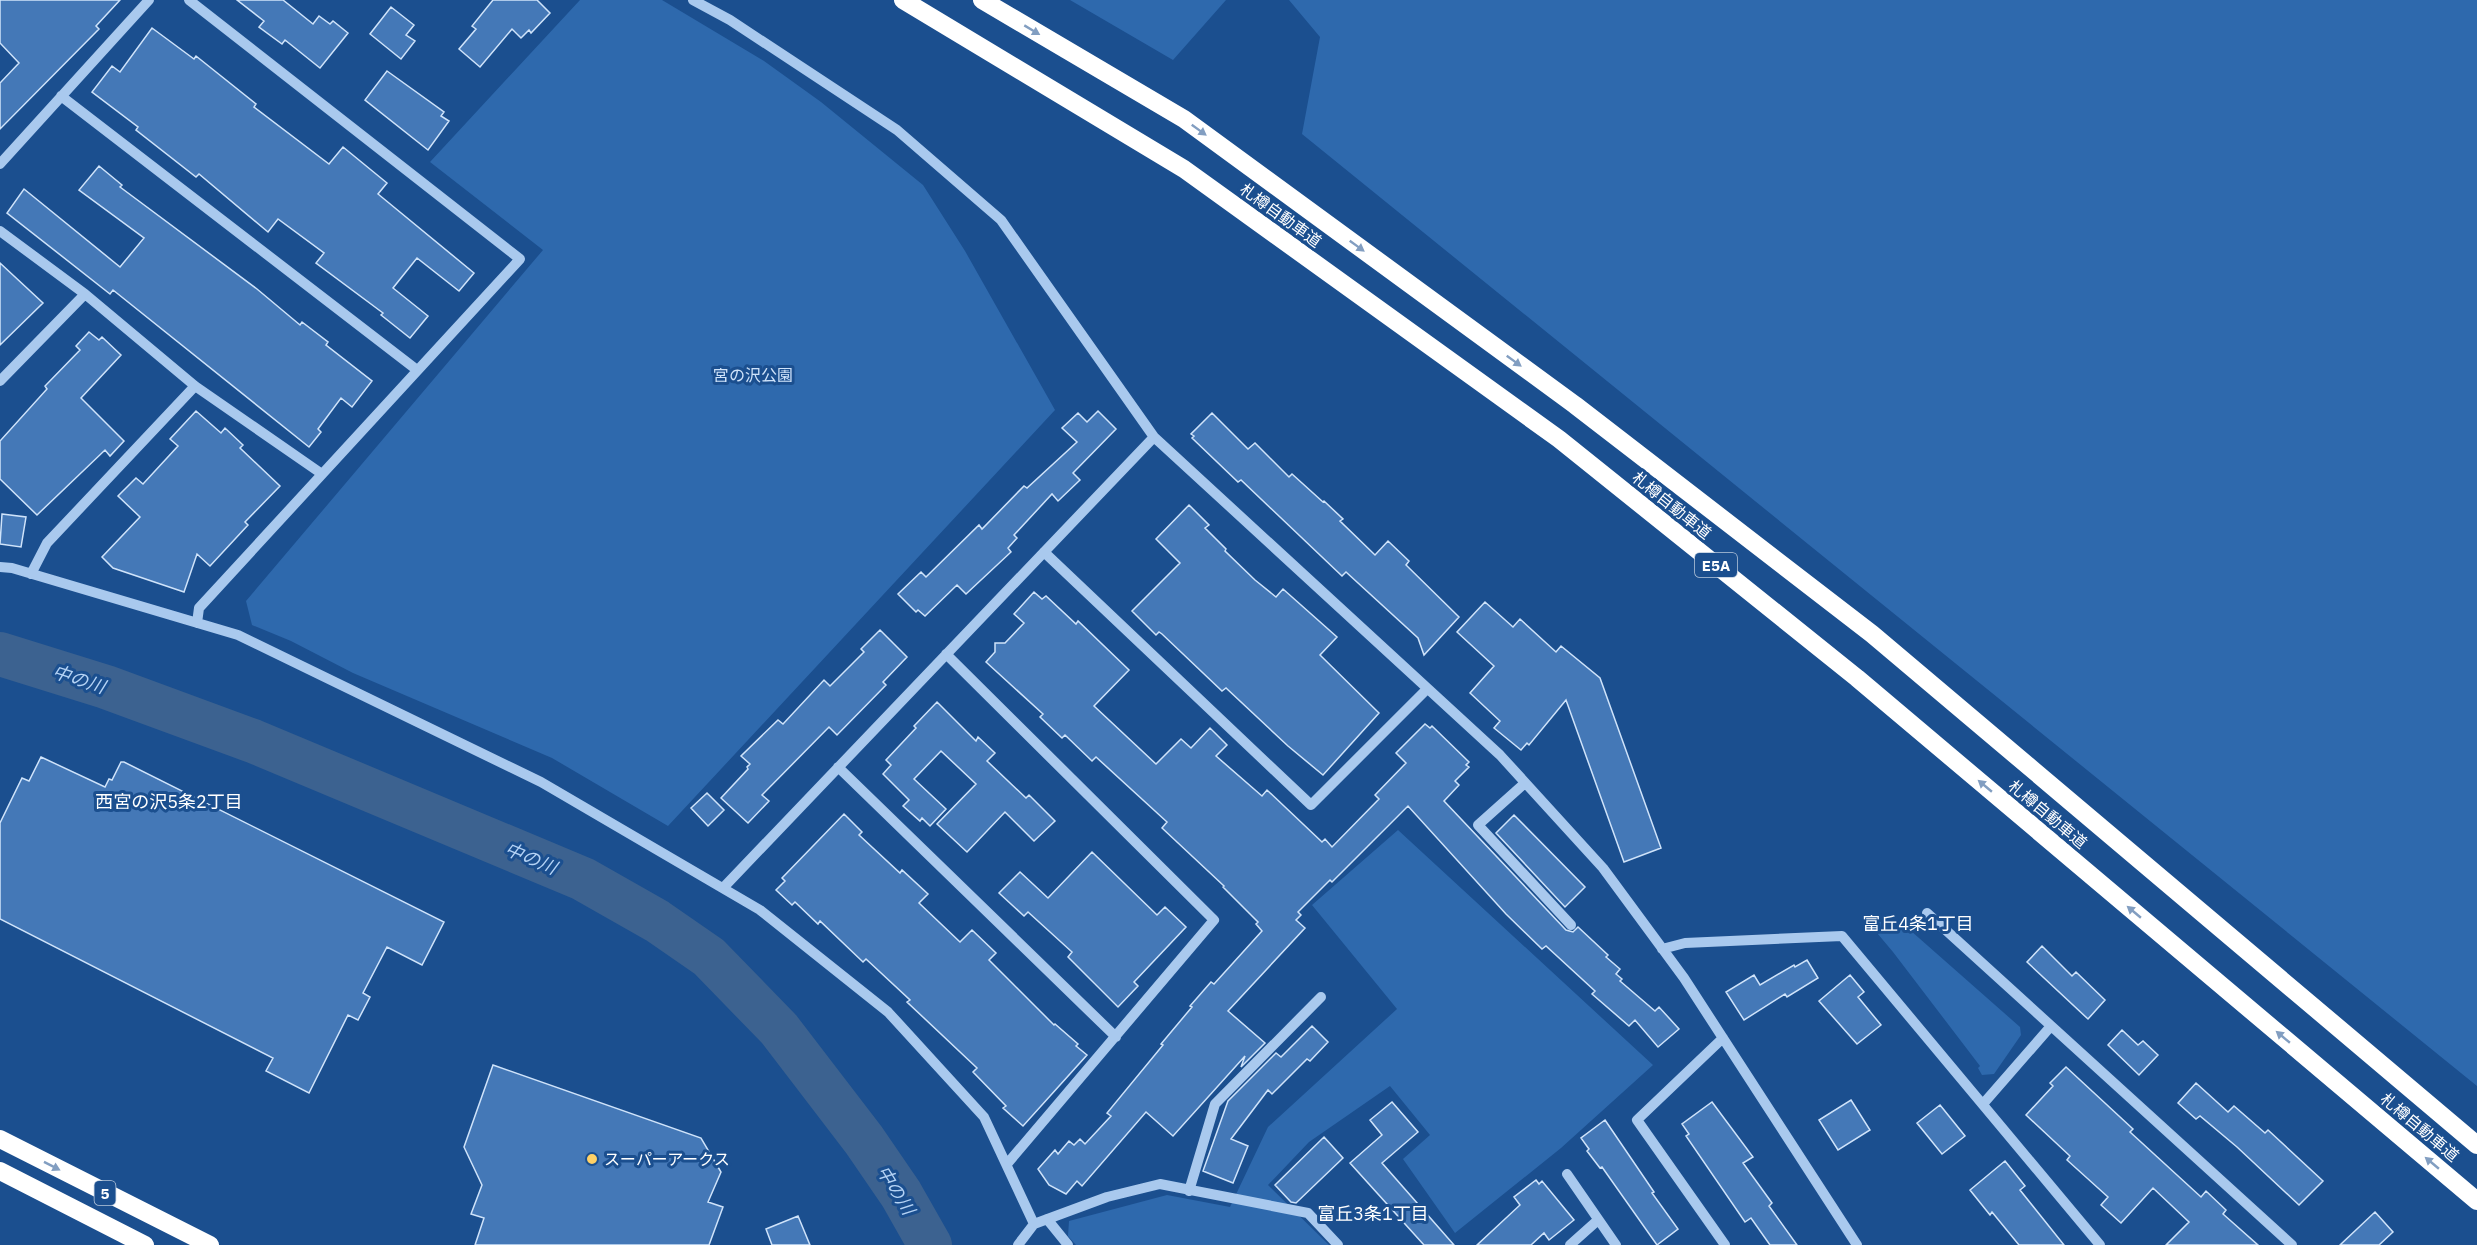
<svg xmlns="http://www.w3.org/2000/svg" width="2477" height="1245" font-family="'IBM Plex Sans','Noto Sans JP',sans-serif">
  <style>
    .green { fill: #2e69ad }
    .lines { fill: none; stroke-linecap: round; stroke-linejoin: round }
    .river { stroke: #3c6290; stroke-width: 44 }
    .building { fill: #4478b7; stroke: #cfe3fa; stroke-width: 1.5 }
    .minor { stroke: #a9c9ee; stroke-width: 10 }
    .highway { stroke: #fff; stroke-width: 18 }
    .oneway { fill: #829ec1 }
    .poi-dot { fill: #ffd166; stroke: #1b4f8f; stroke-width: 2 }
    .labels { text-anchor: middle; dominant-baseline: central; stroke-width: 6; stroke-linejoin: round; paint-order: stroke }
    .shield { fill: #1b4f8f; stroke: #bbcadd; stroke-width: 1.5 }
    .shield-label { font-size: 15px; font-weight: bold; fill: #fff }
    .street-label { font-size: 16px; fill: #fff; stroke: #1b4f8f }
    .park-label { font-size: 16px; fill: #cfe3fa; stroke: #1b4f8f }
    .poi-label { font-size: 16px; fill: #fff; stroke: #1b4f8f; text-anchor: start }
    .water-label { font-size: 18px; font-style: italic; fill: #b5d3f5; stroke: #1b4f8f }
    .neighbourhood-label { font-size: 18px; fill: #fff; stroke: #1b4f8f }
  </style>
  <rect width="100%" height="100%" fill="#1b4f8f"/>
  <!-- green -->
  <path class="green" d="M580,0H662L764,61L821,102L923,185L965,251L1055,410L668,826L552,758L353,673L291,641L252,625L246,601L543,250L430,162Z
    M1070,0H1226L1173,60Z
    M1289,0H2477V1086L1302,134L1320,37Z
    M1398,830L1653,1065L1561,1148L1455,1233L1403,1159L1430,1135L1390,1086L1309,1142L1268,1185L1329,1245H1076L1068,1236L1069,1221L1167,1195L1230,1207L1268,1127L1397,1009L1312,905Z
    M1894,916L2020,1027L2021,1035L1994,1074L1982,1075L1978,1068L1980,1066L1893,952L1867,921Z"/>
  <g class="lines">
    <!-- river -->
    <path class="river" d="M0,654L106,687L253,741L583,879L657,921L709,957L779,1029L864,1140L901,1194L930,1245"/>
  </g>
  <!-- building -->
  <path class="building" d="M0,0H120L96,26L99,29L0,129V83L19,63L0,43Z
    M237,0H283L313,24L319,16L330,24L333,21L348,33L320,68L285,40L282,44L259,27L264,21Z
    M493,0H537L550,13L531,33L529,30L521,38L512,29L480,67L459,49L476,29L472,26Z
    M391,7L414,25L406,35L415,41L401,59L370,34Z
    M152,28L194,59L196,56L256,104L254,107L329,164L343,147L387,183L378,194L474,273L459,291L417,258L393,288L428,316L410,338L381,315L383,313L316,263L324,253L278,219L268,232L199,174L196,177L136,130L138,127L92,92L112,66L120,72Z
    M387,71L444,112L441,116L449,121L428,150L365,100Z
    M99,166L122,185L120,187L257,289L300,325L302,322L328,342L326,345L372,381L352,407L341,398L318,429L321,432L309,447L113,290L110,294L7,213L24,189L120,267L144,238L79,190Z
    M0,263L43,303L0,345Z
    M89,332L99,340L102,337L121,355L81,398L124,441L110,456L105,450L37,515L0,479V441L47,389L45,386L80,350L76,346Z
    M196,411L221,433L225,428L243,445L240,448L280,486L245,522L248,525L210,566L197,554L184,592L113,568L102,557L140,517L118,496L136,478L143,484L178,446L170,439Z
    M1098,411L1116,429L1073,473L1080,480L1058,501L1052,494L1014,535L1017,538L1008,548L1011,552L966,594L957,585L925,616L918,610L916,612L898,594L921,572L926,577L979,525L982,529L1024,486L1027,488L1077,442L1062,428L1078,413L1087,422Z
    M1212,413L1248,449L1255,443L1289,477L1292,474L1323,502L1324,501L1343,519L1340,521L1375,555L1388,541L1409,561L1406,565L1459,617L1424,655L1418,638L1346,572L1342,576L1241,480L1238,482L1192,438L1194,436L1191,434Z
    M1189,505L1209,525L1205,528L1226,549L1225,551L1255,580L1276,597L1283,589L1337,637L1320,655L1379,713L1323,775L1288,746L1226,688L1222,691L1162,634L1159,632L1156,635L1132,611L1180,563L1156,539Z
    M2,514L26,517L21,547L0,544Z
    M1034,592L1042,599L1046,596L1076,624L1078,621L1129,670L1094,706L1156,764L1181,739L1191,748L1210,728L1227,745L1216,756L1262,796L1267,790L1322,842L1325,839L1332,847L1379,799L1375,795L1406,763L1396,753L1425,724L1430,728L1432,726L1469,762L1466,765L1469,767L1455,781L1459,785L1444,801L1566,930L1573,932L1578,927L1608,955L1606,957L1620,969L1616,974L1622,979L1620,981L1655,1011L1659,1007L1679,1029L1658,1047L1635,1020L1629,1026L1592,994L1595,991L1546,946L1542,949L1506,914L1408,806L1332,882L1330,880L1298,912L1301,915L1296,920L1305,928L1228,1011L1265,1043L1241,1067L1245,1056L1173,1136L1146,1112L1082,1186L1077,1181L1066,1194L1049,1185L1038,1169L1055,1150L1058,1154L1069,1141L1074,1145L1080,1139L1085,1144L1111,1116L1107,1113L1163,1045L1161,1044L1192,1007L1190,1006L1211,982L1214,984L1262,931L1256,924L1258,922L1223,887L1224,886L1162,828L1167,822L1096,757L1092,761L1065,735L1062,738L1040,717L1043,714L986,662L995,652V643H1005L1024,623L1014,614Z
    M1485,602L1513,627L1520,619L1556,652L1561,646L1600,678L1661,848L1624,862L1566,700L1529,745L1527,743L1521,750L1494,728L1500,721L1470,693L1494,666L1457,632Z
    M880,630L907,657L883,682L886,685L837,735L829,727L762,795L769,801L748,823L721,798L748,769L747,767L750,764L741,756L778,720L783,724L824,680L830,686L864,652L861,649Z
    M937,702L976,741L978,737L995,753L987,761L1026,798L1029,795L1055,821L1034,841L1005,812L967,852L937,824L976,784L941,751L914,779L946,809L930,826L922,818L920,821L903,806L909,800L883,774L891,765L886,760L916,728L914,726Z
    M41,757L105,787L109,779L112,780L121,762H124L444,922L422,965L387,947L363,993L370,997L358,1020L348,1015L309,1093L266,1071L273,1058L0,919V823L22,778L29,781Z
    M707,793L724,810L708,826L691,808Z
    M844,814L862,832L859,835L900,873L902,870L928,894L919,903L960,942L972,930L996,953L989,960L1054,1025L1055,1024L1078,1044L1076,1046L1087,1055L1023,1126L1003,1108L1006,1106L973,1072L977,1068L907,1002L910,1000L866,959L863,962L820,921L818,924L795,902L792,905L776,890L785,881L782,878Z
    M1514,815L1585,887L1565,907L1496,833Z
    M1092,852L1157,915L1165,907L1186,927L1134,982L1138,986L1118,1007L1068,957L1072,952L1028,912L1024,916L999,893L1020,872L1048,898Z
    M2042,946L2072,976L2076,972L2105,1000L2088,1019L2027,962Z
    M1807,960L1818,978L1787,997L1785,994L1744,1020L1726,992L1754,975L1760,985L1794,965L1795,967Z
    M1850,975L1864,992L1858,997L1881,1025L1857,1044L1819,1001Z
    M1312,1026L1328,1042L1310,1061L1307,1059L1272,1094L1268,1090L1231,1139L1248,1146L1233,1183L1203,1171L1228,1101L1276,1053L1281,1057Z
    M2122,1030L2138,1045L2143,1041L2158,1055L2139,1075L2108,1045Z
    M493,1065L701,1138L721,1172L708,1202L723,1207L709,1245H475L484,1218L471,1214L482,1185L464,1147Z
    M2066,1067L2133,1129L2130,1132L2201,1197L2206,1191L2226,1210L2223,1214L2258,1245H2166L2189,1222L2153,1188L2121,1223L2101,1205L2108,1197L2067,1160L2070,1156L2026,1115L2053,1086L2050,1083Z
    M2196,1083L2228,1112L2234,1106L2265,1133L2268,1130L2323,1181L2299,1205L2237,1147L2200,1116L2196,1119L2178,1103Z
    M1851,1100L1870,1130L1838,1150L1819,1120Z
    M1392,1102L1418,1132L1382,1163L1454,1245H1424L1350,1163L1382,1135L1370,1120Z
    M1712,1102L1753,1157L1743,1163L1772,1203L1769,1206L1797,1245H1770L1751,1218L1745,1222L1686,1136L1689,1134L1682,1124Z
    M1940,1105L1965,1136L1942,1154L1917,1123Z
    M1605,1120L1654,1192L1652,1193L1678,1229L1657,1245L1602,1167L1600,1168L1587,1151L1589,1149L1581,1138Z
    M1324,1137L1343,1158L1296,1203L1291,1202L1275,1185Z
    M2005,1161L2025,1186L2020,1190L2064,1245H2019L1992,1212L1990,1215L1970,1190Z
    M1536,1180L1539,1184L1542,1181L1574,1220L1549,1240L1544,1233L1531,1245H1477L1520,1205L1514,1197Z
    M2375,1212L2393,1232L2379,1245H2340Z
    M798,1216L810,1245H772L766,1229Z"/>
  <g class="lines">
    <!-- minor -->
    <path class="minor" d="M189,0L520,259L199,608L197,623
      M693,0L730,20L897,130L1001,220L1154,437L1500,755L1603,868L1684,978L1857,1245
      M61,96L417,370
      M0,164L149,0
      M0,231L85,294L195,386L322,474
      M0,381L85,294
      M1044,552L1311,805L1427,689
      M0,567L12,568L238,635L541,782L760,910L888,1012L984,1117L1034,1224
      M31,574L47,543L195,386
      M946,654L1214,920L1007,1164
      M838,767L1116,1037
      M1525,783L1478,825L1571,925
      M723,888L1154,437
      M1927,913L2292,1245
      M1662,949L1685,943L1842,936L2100,1245
      M1723,1038L1637,1120L1725,1245
      M1983,1104L2051,1026
      M1567,1174L1616,1245
      M1189,1191L1215,1104L1321,997
      M1047,1219L1068,1245
      M1018,1245L1034,1224L1107,1197L1160,1184L1308,1213L1338,1245
      M1570,1245L1598,1220"/>
    <!-- highway -->
    <path class="highway" d="M903,0L1184,169L1559,439L1857,678L2477,1201
      M982,0L1184,119L1575,405L1872,634L2477,1145
      M0,1139L210,1245
      M0,1171L145,1245"/>
  </g>
  <!-- one-way arrows -->
  <defs><path id="oneway-solid" d="M-6-.8H1V-3.2L6.5 0L1 3.2V.8H-6Z" transform="scale(1.5)"/></defs>
  <g class="oneway">
    <use href="#oneway-solid" transform="translate(1032 30) rotate(31)"/>
    <use href="#oneway-solid" transform="translate(1199 130) rotate(36)"/>
    <use href="#oneway-solid" transform="translate(1357 246) rotate(36)"/>
    <use href="#oneway-solid" transform="translate(1514 361) rotate(36)"/>
    <use href="#oneway-solid" transform="translate(1985 786) rotate(-140)"/>
    <use href="#oneway-solid" transform="translate(2134 912) rotate(-140)"/>
    <use href="#oneway-solid" transform="translate(2283 1037) rotate(-140)"/>
    <use href="#oneway-solid" transform="translate(2432 1163) rotate(-140)"/>
    <use href="#oneway-solid" transform="translate(52 1166) rotate(27)"/>
  </g>
  <!-- markers -->
  <circle class="poi-dot" cx="592" cy="1159" r="6"/>
  <g class="labels">
    <!-- shield labels -->
    <g class="shield">
      <rect x="1695" y="553" width="42" height="24" rx="4.5"/>
      <rect x="94.5" y="1181" width="21" height="24" rx="4.5"/>
    </g>
    <g class="shield-label">
      <text x="1716" y="565">E5A</text>
      <text x="105" y="1193">5</text>
    </g>
    <!-- street labels -->
    <g class="street-label">
      <text transform="translate(1281 215) rotate(36)">札樽自動車道</text>
      <text transform="translate(1672 505) rotate(39)">札樽自動車道</text>
      <text transform="translate(2048 814) rotate(40)">札樽自動車道</text>
      <text transform="translate(2420 1127) rotate(40)">札樽自動車道</text>
    </g>
    <!-- park labels -->
    <g class="park-label">
      <text x="753" y="375">宮の沢公園</text>
    </g>
    <!-- poi labels -->
    <g class="poi-label">
      <text x="604" y="1159">スーパーアークス</text>
    </g>
    <!-- water labels -->
    <g class="water-label">
      <text transform="translate(79 679) rotate(18)">中の川</text>
      <text transform="translate(531 858) rotate(23)">中の川</text>
      <text transform="translate(896 1190) rotate(58)">中の川</text>
    </g>
    <!-- neighbourhood labels -->
    <g class="neighbourhood-label">
      <text x="169" y="801">西宮の沢5条2丁目</text>
      <text x="1918" y="923">富丘4条1丁目</text>
      <text x="1373" y="1213">富丘3条1丁目</text>
    </g>
  </g>
</svg>
